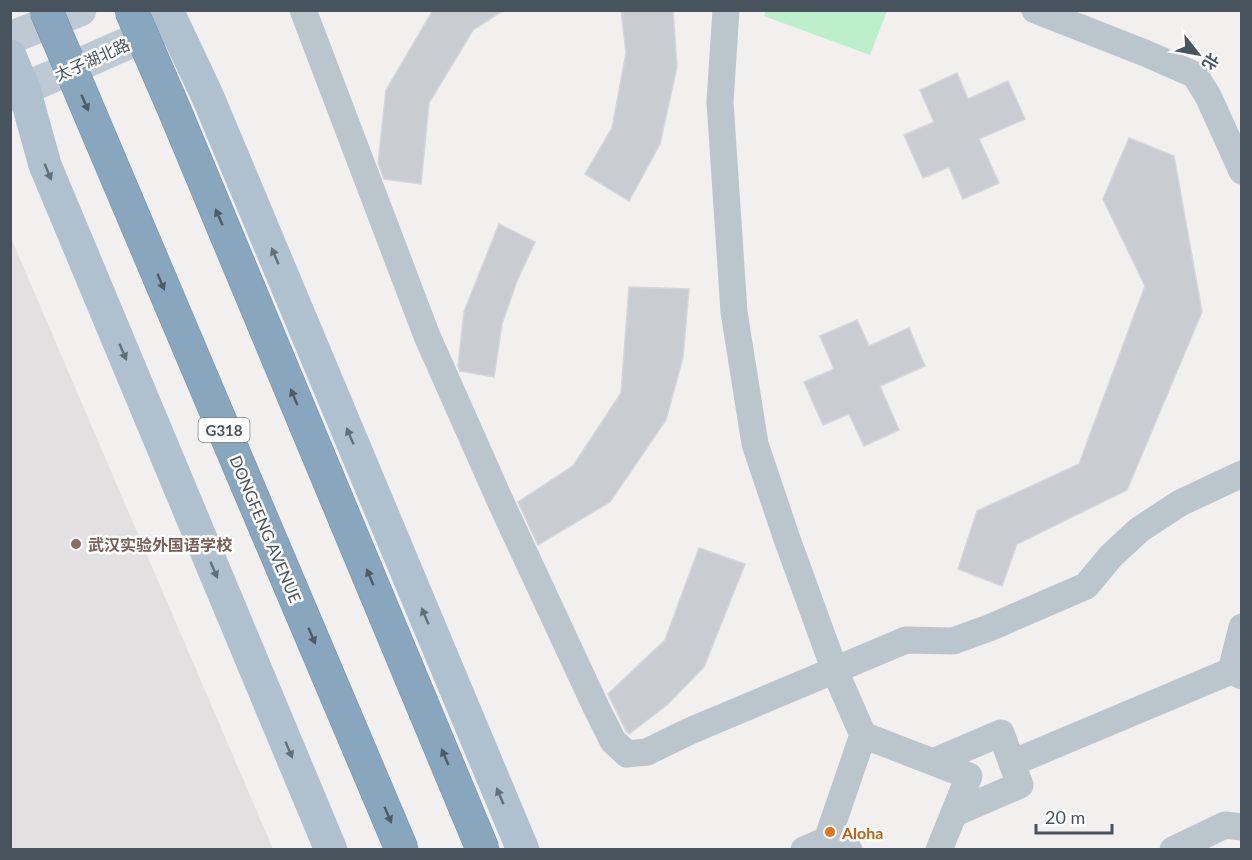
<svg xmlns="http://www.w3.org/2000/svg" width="1252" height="860" font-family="Lato,'Noto Sans SC',sans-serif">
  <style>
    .education { fill: #e3e0e2 }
    .green { fill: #beefcd }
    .building { fill: #c9cdd2; stroke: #d3d6db; stroke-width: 1.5 }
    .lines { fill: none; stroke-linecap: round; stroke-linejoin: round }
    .street { stroke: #bbc5cc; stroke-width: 27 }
    .secondary { stroke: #bdc9d3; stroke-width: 33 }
    .primary { stroke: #afc1ce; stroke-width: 33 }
    .highway-bridge-casing { stroke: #7391a9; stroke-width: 34; stroke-linecap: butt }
    .highway-bridge { stroke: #88a6bd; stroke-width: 33 }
    .oneway { fill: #4e5c67 }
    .oneway2 { fill: #616f79 }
    .education-dot { fill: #8d6e63; stroke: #fff; stroke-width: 2 }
    .food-dot { fill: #e8710a; stroke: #fff; stroke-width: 2 }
    .labels { text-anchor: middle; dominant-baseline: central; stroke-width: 5; stroke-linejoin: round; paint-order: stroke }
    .shield { fill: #fff; stroke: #7e878e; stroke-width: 1.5 }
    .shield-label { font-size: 15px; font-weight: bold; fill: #47545d }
    .street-label { font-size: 16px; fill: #47545d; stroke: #fff }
    .education-label { font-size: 16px; font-weight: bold; fill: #785e54; stroke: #fff; text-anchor: start }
    .food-label { font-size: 16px; font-weight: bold; fill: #c56008; stroke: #fff; text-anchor: start }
  </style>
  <rect width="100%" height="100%" fill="#f2efef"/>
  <!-- education -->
  <path class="education" d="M10,238H11L273,849H11Z"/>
  <!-- green -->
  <path class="green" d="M766,10H887V11L870,55L764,16Z"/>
  <!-- building -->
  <path class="building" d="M433,10H504L473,30L429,103L421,184L384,179L378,163L386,90Z
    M621,10H673L677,67L660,144L629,201L585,174L612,128L626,53Z
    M957,73L968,99L1008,81L1025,119L979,139L999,183L963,199L949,167L923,178L904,135L934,122L920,90Z
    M1129,138L1174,156L1202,312L1127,490L1017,544L1002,586L958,569L977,511L1079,464L1145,286L1103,199Z
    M499,224L535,242L517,281L502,324L494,377L460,371L458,366L464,312Z
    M629,287L689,289L683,357L666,420L610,502L538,545L518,502L573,466L621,393Z
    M857,320L869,346L909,328L925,366L880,386L899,430L864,446L849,414L823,425L804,382L834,369L820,336Z
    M699,548L745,564L704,667L667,705L629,734L626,731L608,694L665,640Z"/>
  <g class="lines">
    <!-- street -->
    <path class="street" d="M303,10L427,336L502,505L596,707L613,741L627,754L647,752L690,731L906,640L953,641L989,628L1086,586L1111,556L1139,530L1180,503L1242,474
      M726,10L720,102L734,312L755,444L787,539L835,671L863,735
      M1035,10L1145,53L1195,75L1208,96L1242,171
      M1231,671L1242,627
      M933,762L1001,733L1020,785L955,813
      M1012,763L1231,671L1242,676
      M827,840L863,735L969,776L939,850
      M804,850L827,840L849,850
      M1173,850L1225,825L1242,827"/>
    <!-- secondary -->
    <path class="secondary" d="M10,38L80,10
      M10,95L169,25"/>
    <!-- primary -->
    <path class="primary" d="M167,10L207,95L523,850
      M10,56L24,89L45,165L331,850"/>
    <defs>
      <path id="highway-bridge" d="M46,10L402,850
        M131,10L174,109L483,850"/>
    </defs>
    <!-- highway-bridge casing -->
    <use href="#highway-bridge" class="highway-bridge-casing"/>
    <!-- highway-bridge -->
    <use href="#highway-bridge" class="highway-bridge"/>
  </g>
  <!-- one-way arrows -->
  <defs><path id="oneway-solid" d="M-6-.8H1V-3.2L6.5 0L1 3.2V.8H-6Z" transform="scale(1.5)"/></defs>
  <g class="oneway">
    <use href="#oneway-solid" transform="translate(85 103) rotate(67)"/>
    <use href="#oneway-solid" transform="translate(219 217) rotate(-113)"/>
    <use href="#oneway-solid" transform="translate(161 282) rotate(67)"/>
    <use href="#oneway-solid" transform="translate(294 397) rotate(-113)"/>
    <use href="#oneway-solid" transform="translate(370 577) rotate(-113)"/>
    <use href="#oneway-solid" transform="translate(312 636) rotate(67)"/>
    <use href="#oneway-solid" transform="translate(445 757) rotate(-113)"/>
    <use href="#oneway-solid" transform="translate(388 815) rotate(67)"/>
  </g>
  <g class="oneway2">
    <use href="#oneway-solid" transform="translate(48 172) rotate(68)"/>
    <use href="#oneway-solid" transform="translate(275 256) rotate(-113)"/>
    <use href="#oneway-solid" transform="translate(123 352) rotate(67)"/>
    <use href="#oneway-solid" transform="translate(350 436) rotate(-113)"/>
    <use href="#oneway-solid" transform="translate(214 570) rotate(67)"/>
    <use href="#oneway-solid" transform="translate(425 616) rotate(-113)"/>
    <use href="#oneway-solid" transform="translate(289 750) rotate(67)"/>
    <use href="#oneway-solid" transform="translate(500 796) rotate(-113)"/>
  </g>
  <!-- markers -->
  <circle class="education-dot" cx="76" cy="544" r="6"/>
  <circle class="food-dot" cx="830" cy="832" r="6"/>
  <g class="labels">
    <!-- shield labels -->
    <rect class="shield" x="198.5" y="418" width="51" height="24" rx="4.5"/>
    <g class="shield-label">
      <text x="224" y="430">G318</text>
    </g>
    <!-- street labels -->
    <g class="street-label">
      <text transform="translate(92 59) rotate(-24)">太子湖北路</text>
      <text transform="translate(266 529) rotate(67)">DONGFENG AVENUE</text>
    </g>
    <!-- education labels -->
    <g class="education-label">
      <text x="88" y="544">武汉实验外国语学校</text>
    </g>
    <!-- food labels -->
    <g class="food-label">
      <text x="842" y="832">Aloha</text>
    </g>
  </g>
  <!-- border -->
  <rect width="1252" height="860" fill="none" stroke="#47545d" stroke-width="24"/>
  <!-- north arrow -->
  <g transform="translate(1198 54) rotate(121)" stroke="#ffffff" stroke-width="4.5" paint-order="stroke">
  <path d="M0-4.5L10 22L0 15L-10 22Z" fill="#47545d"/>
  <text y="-9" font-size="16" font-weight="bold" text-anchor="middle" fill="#47545d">北</text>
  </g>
  <!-- scale -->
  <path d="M1036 824v9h76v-9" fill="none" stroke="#47545d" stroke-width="3"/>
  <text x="1045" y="824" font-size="18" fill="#47545d" stroke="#ffffff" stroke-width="4.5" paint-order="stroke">20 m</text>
</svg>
